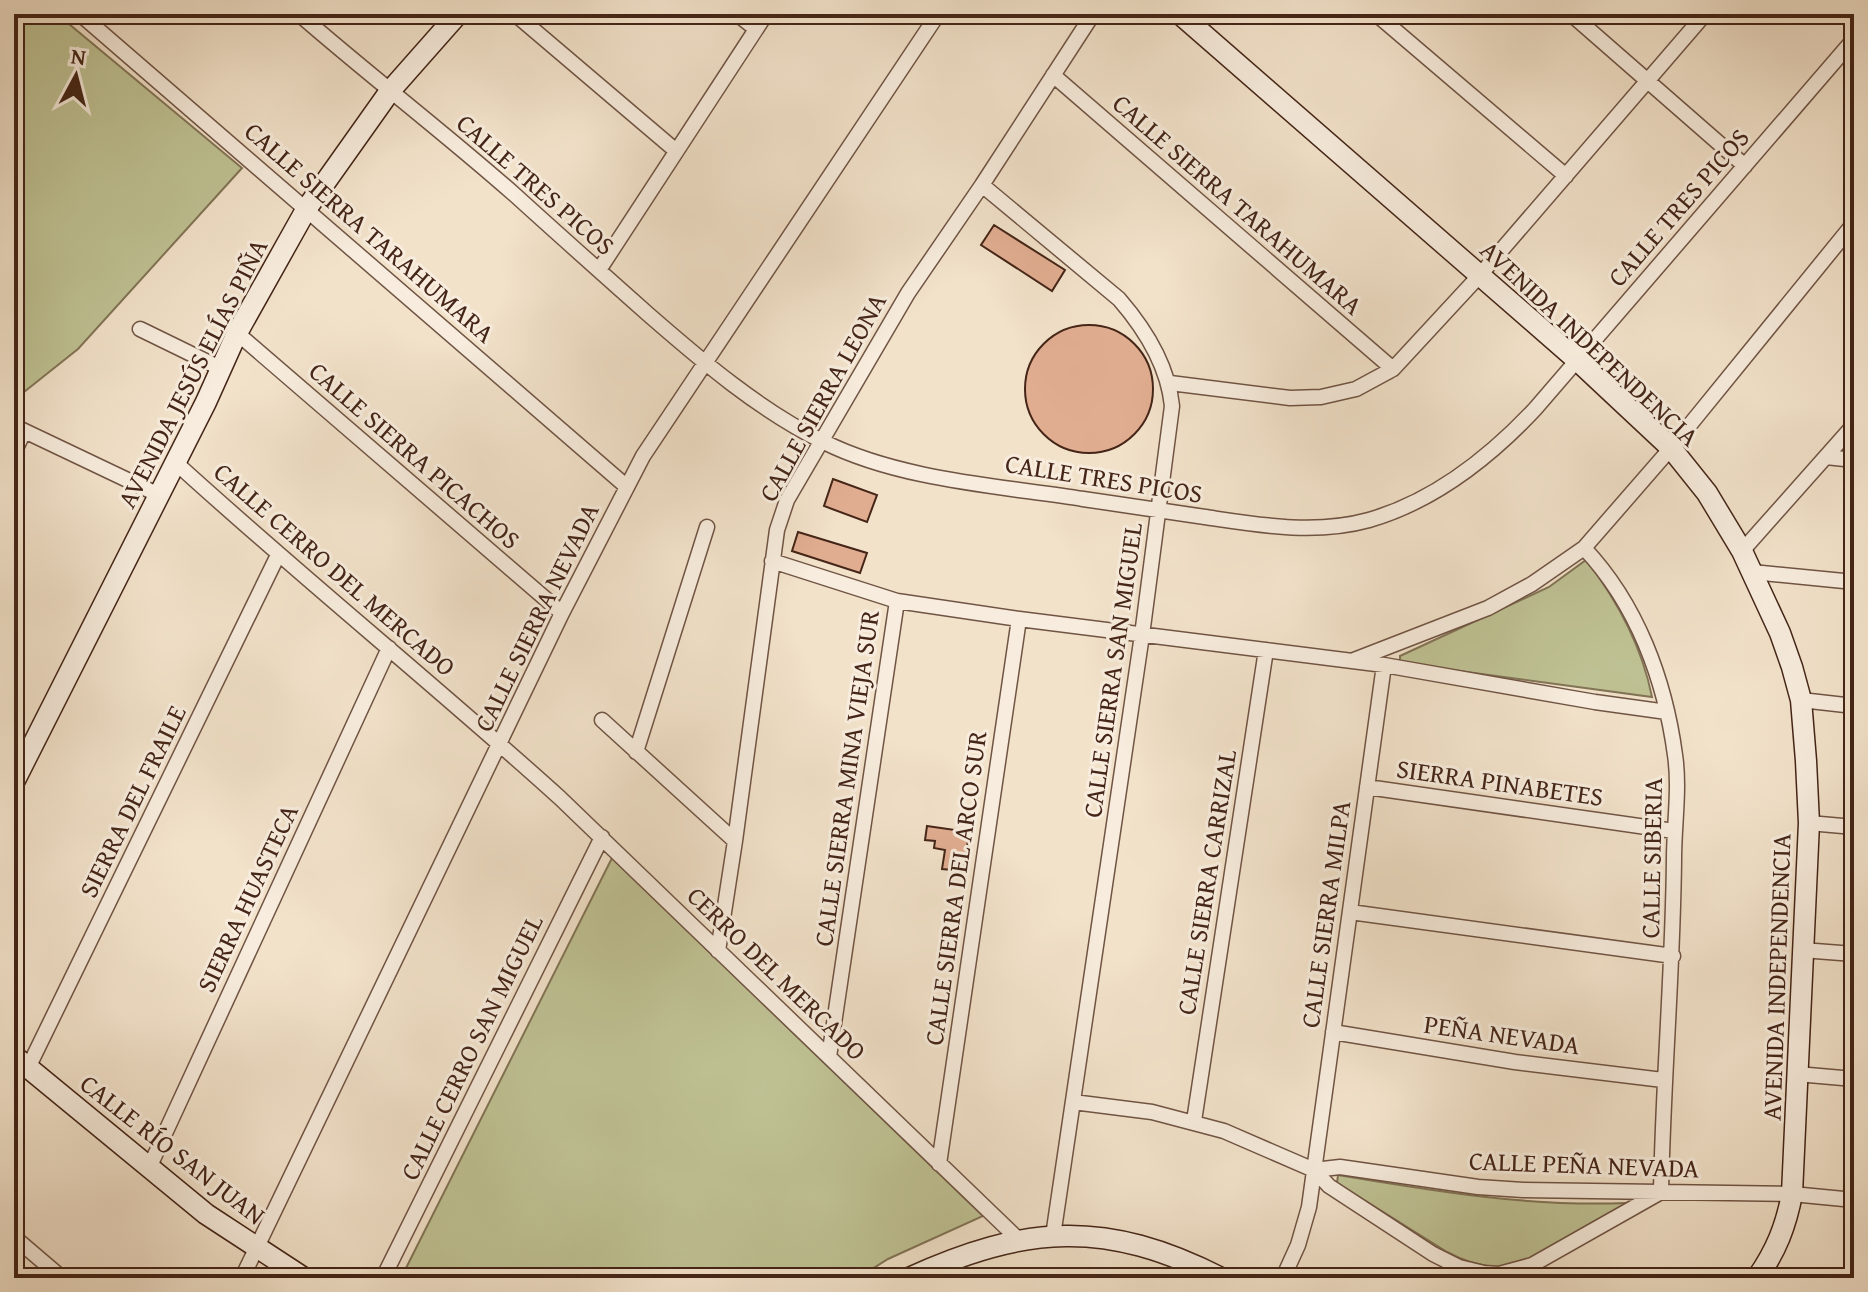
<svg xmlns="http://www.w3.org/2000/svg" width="1868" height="1292" font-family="'Gentium Book Plus',serif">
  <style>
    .green { fill: #bfc294; stroke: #827456; stroke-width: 2 }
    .building { fill: #e1ad91; stroke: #442517; stroke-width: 2 }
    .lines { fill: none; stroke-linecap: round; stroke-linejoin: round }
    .street-casing { stroke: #705444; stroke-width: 17 }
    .secondary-casing { stroke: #442517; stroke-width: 23 }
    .street { stroke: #f7ecdd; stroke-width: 14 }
    .secondary { stroke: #f7ecdd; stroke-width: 20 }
    .labels { text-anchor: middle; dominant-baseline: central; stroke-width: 6; stroke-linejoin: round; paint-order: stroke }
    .street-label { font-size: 26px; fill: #442517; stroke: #f7ecdd }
  </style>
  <rect width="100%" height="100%" fill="#f2e2ca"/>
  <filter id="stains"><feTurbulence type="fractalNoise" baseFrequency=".0025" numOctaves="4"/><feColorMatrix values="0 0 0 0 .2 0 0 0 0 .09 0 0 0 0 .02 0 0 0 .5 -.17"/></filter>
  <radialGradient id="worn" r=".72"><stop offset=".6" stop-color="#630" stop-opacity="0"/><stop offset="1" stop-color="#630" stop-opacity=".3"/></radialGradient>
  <!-- green -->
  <path class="green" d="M14,14H57L242,168L78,349L14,400Z
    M1586,560C1617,600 1642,647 1652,697L1400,663V656L1549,587Z
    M612,858L983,1216L888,1259L858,1278H401Z
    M1338,1175C1434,1191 1528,1207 1626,1203L1628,1208C1598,1224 1527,1268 1495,1267C1479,1266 1460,1259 1447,1252L1337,1183Z"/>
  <!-- building -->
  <path class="building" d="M994,225L1065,270L1052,291L981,245Z
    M1025 389a64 64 0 1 1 128 0a64 64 0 1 1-128 0Z
    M833,479L877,495L867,522L824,506Z
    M798,532L867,553L860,573L792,551Z
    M927,826L969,832L964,871L942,869L945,850L934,848L935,841L925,840Z"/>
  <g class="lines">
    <defs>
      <path id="street" d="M80,14L627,487
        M299,14C370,76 445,133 515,195C559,235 604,275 649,315C703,362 759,410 824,442C900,480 1000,486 1083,499C1124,505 1164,511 1205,517C1259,525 1315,535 1369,520C1435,501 1489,458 1535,409L1854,39
        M515,14L675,150
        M737,14L756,29
        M1376,14L1566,176
        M1571,14L1745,166
        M1053,75L1393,369
        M982,185L1119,299C1145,329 1168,367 1172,406L1142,635L1053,1236
        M599,270L766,14
        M140,329L222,369
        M237,333L562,613
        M1170,383L1290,398L1321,397L1356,389L1393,369L1480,275L1705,14
        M14,426L159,495
        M14,453L24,431
        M1826,457L1854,460
        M175,462C301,577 434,684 560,798L1018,1239
        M1584,548C1637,604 1665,680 1675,755C1680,788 1674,825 1674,859C1673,970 1663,1080 1661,1192
        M1742,551L1854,425
        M772,561L897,601L1019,619L1384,665L1595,702L1667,712
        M1752,572L1854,582
        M1354,660L1488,608L1532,584L1584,548L1671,448L1854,223
        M1801,700L1854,706
        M602,720L735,841
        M636,752L707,527
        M1367,787L1674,831
        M1809,823L1854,827
        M1350,912L1673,956
        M1802,950L1854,954
        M718,951L735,841L777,530L787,500L908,293L982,185L1093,14
        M1333,1032L1515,1062L1663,1080
        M829,1057L897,601
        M28,1068L278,555
        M1797,1074L1854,1079
        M1073,1102L1152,1112L1224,1131L1314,1170L1329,1186L1433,1254L1459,1267L1484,1273L1499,1274L1532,1265L1661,1192
        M1194,1121L1266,650
        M939,1164L1019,619
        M149,1168L389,648
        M1314,1170L1340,1167L1478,1187L1523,1190L1792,1194L1854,1200
        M14,1237L62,1278
        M242,1278L562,613L643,456L938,14
        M383,1278L602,837
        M1283,1278L1298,1245L1309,1207L1384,665"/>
      <path id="secondary" d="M1180,14L1577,360L1671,448L1707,493L1742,551L1780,633L1792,667L1801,700L1806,761L1809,823L1792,1194C1786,1226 1776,1251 1757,1278
        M14,782L206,402L237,333L307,208L390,91L458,14
        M14,1056L206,1214L304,1278
        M909,1278C1026,1225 1105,1219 1221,1278"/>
    </defs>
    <!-- street casing -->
    <use href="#street" class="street-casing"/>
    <!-- secondary casing -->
    <use href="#secondary" class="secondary-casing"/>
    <!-- street -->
    <use href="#street" class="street"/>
    <!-- secondary -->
    <use href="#secondary" class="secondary"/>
  </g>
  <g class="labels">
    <!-- street labels -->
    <g class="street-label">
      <text transform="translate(536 184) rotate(41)">CALLE TRES PICOS</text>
      <text transform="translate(1238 204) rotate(41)">CALLE SIERRA TARAHUMARA</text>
      <text transform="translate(1678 207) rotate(-49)">CALLE TRES PICOS</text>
      <text transform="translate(370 232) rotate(41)">CALLE SIERRA TARAHUMARA</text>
      <text transform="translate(1590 343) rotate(43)">AVENIDA INDEPENDENCIA</text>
      <text transform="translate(192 373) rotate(-63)">AVENIDA JESÚS ELÍAS PIÑA</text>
      <text transform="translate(822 397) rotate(-61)">CALLE SIERRA LEONA</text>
      <text transform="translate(415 455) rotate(41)">CALLE SIERRA PICACHOS</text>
      <text transform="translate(1104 478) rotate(9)">CALLE TRES PICOS</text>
      <text transform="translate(335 569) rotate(41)">CALLE CERRO DEL MERCADO</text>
      <text transform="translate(536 617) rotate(-64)">CALLE SIERRA NEVADA</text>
      <text transform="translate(1112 670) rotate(-82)">CALLE SIERRA SAN MIGUEL</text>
      <text transform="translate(846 778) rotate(-82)">CALLE SIERRA MINA VIEJA SUR</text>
      <text transform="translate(1500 782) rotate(8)">SIERRA PINABETES</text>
      <text transform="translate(132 801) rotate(-64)">SIERRA DEL FRAILE</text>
      <text transform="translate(1651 858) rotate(-89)">CALLE SIBERIA</text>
      <text transform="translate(1206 882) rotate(-81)">CALLE SIERRA CARRIZAL</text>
      <text transform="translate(955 888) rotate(-82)">CALLE SIERRA DEL ARCO SUR</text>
      <text transform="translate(247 898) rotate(-65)">SIERRA HUASTECA</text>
      <text transform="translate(1325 914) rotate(-82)">CALLE SIERRA MILPA</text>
      <text transform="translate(777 973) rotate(44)">CERRO DEL MERCADO</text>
      <text transform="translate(1776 977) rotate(-88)">AVENIDA INDEPENDENCIA</text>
      <text transform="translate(1502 1034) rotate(8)">PEÑA NEVADA</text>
      <text transform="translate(471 1047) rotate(-64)">CALLE CERRO SAN MIGUEL</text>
      <text transform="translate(173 1149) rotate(38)">CALLE RÍO SAN JUAN</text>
      <text transform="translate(1584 1164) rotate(2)">CALLE PEÑA NEVADA</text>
    </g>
  </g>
  <!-- margin -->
  <rect width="1868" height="1292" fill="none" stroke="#f2e2ca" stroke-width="48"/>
  <rect x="16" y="16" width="1836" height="1260" fill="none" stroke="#442517" stroke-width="4"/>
  <rect x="24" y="24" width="1820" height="1244" fill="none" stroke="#442517" stroke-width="2"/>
  <!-- north arrow -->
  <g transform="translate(76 76) rotate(7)" stroke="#f7ecdd" stroke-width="6" paint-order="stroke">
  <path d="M0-6L14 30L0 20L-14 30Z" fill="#442517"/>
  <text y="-12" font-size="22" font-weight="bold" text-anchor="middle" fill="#442517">N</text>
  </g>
  <rect width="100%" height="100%" filter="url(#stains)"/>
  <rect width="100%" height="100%" fill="url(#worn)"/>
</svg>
